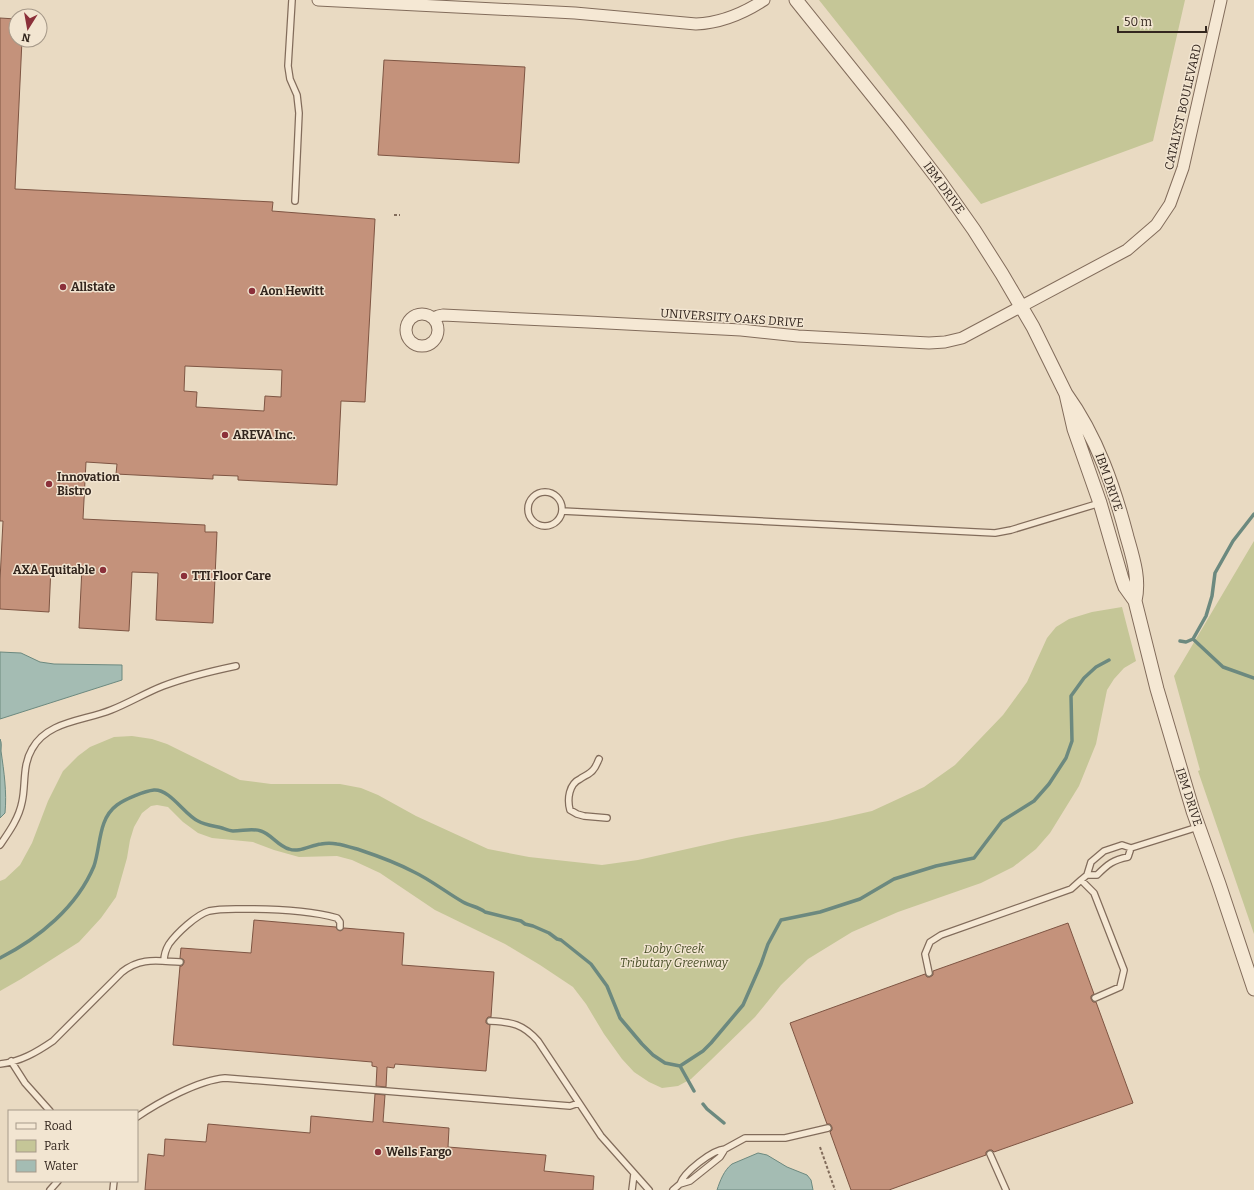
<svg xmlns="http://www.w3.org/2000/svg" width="1254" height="1190" font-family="Bitter,serif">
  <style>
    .green { fill: #c5c697 }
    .water { fill: #a4bcb3; stroke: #6c897f }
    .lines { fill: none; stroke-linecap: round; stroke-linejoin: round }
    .stream { stroke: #6c897f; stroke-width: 3.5 }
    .building { fill: #c4927b; stroke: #7e5543; fill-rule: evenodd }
    .service-casing { stroke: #826c5b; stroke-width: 8 }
    .minor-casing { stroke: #826c5b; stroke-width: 13 }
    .tertiary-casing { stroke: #826c5b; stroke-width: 15 }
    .path { stroke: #826c5b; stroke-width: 2; stroke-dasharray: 3 2; stroke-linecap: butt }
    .service { stroke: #f5e8d4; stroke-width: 5.5 }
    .minor { stroke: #f5e8d4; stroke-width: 11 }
    .tertiary { stroke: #f5e8d4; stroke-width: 13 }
    .poi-dot { fill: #8b303a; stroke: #f2e5d1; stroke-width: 1.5 }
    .labels { text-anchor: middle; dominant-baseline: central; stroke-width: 3; stroke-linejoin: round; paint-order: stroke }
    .street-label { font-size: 12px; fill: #33261e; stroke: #f2e5d1 }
    .poi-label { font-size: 12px; font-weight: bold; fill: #33261e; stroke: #f2e5d1; text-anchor: start }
    .park-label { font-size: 12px; font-style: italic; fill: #474d26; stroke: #f2e5d1 }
  </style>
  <rect width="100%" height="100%" fill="#e9dac2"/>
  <!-- green -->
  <path class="green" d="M819,0H1185L1153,141L981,204Z
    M1254,541V934L1198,771L1200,770L1174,676Z
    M1122,607L1136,661L1124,668L1114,679L1107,690L1096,744L1079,786L1050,833L1036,849L1013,867L981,883L898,912L852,932L808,959L781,985L755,1017L711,1060L691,1079L678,1086L662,1088L649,1082L634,1072L622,1059L604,1034L586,1004L573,987L540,965L505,944L435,910L380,873L352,860L337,856L299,857L274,850L253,842L212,838L198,833L183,822L168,807L157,805L151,806L142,813L134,827L130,840L127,858L116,897L101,918L79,942L21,979L0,991V881L5,879L20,865L32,843L48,801L63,771L78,756L90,747L114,737L132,736L152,739L167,744L240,780L271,784H340L361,788L378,795L416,816L488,849L529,857L602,865L638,860L736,838L828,821L872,811L924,787L955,765L1003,715L1027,682L1047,638L1056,627L1069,619L1092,612Z"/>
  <!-- water -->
  <path class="water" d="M0,652L21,653L40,662L54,664L122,665V680L0,719Z
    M0,739C2,743 1,747 1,751C4,772 7,792 5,813L0,818Z
    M758,1153L767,1155L787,1167L807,1175L811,1180L813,1190H717C720,1181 724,1170 732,1164Z"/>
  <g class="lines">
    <!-- stream -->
    <path class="stream" d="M1193,639L1223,667L1254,678
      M1180,641L1186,642L1193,639L1206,616L1212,596L1215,573L1233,541L1254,514
      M0,958C39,938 77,907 94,866C101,845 98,819 117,805C125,799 145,791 154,790C170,789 184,814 198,821C205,825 214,826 222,828C225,829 230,831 233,831C243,831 252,828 261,831C271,834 278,846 289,849C299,853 311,845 321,844C326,843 332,843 337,844C344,845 353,848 360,850C378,856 397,863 414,872C431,880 447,893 463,902C470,906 479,907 485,912L521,921L525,924L533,926L549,933L557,939L561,940L591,964L607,986L620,1018L642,1044L653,1055L665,1063L680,1066L703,1051L711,1043L743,1005L761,964L768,944L781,920L820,912L860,899L894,879L936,866L974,858L1002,821L1034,801L1049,784L1066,758L1072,741L1071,696L1084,678L1096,667L1109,660
      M680,1066L694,1091
      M703,1104L707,1109L724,1123"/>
  </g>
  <!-- building -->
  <path class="building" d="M0,18L16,19V40H22L15,189L273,202L272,211L375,219L365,402L341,401L337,485L238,480V476L213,475V479L116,474L117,464L86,462L83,519L205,525V532H217L213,623L156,620L158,573L132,572L129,631L79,628L82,568L51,566L49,612L0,609V580L3,521H0ZM185,366L282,370L281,397L265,396L264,411L196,407L197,392L184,391Z
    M384,60L525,67L519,163L378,155Z
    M254,920L336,927L337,929L340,931L342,930L344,928L404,933L402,965L494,972L491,1017H488L486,1020V1023L490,1025L486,1071L395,1064L394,1068L387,1067L386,1087L376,1086L377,1067L372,1066V1062L173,1045L180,966H182L184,963V960L180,958L181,948L251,953Z
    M1068,923L1094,994L1091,996V999L1093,1002H1096L1133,1103L994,1152L992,1150H989L986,1152V1155L889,1190H851L830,1132L832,1130V1127L830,1124H827L790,1023L925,974L927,977H930L933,975V971Z
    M375,1094L385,1095L383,1122L449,1128L448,1147L546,1155L544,1171L594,1176L593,1190H145L148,1154L164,1156L165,1139L206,1142L208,1124L310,1133L311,1116L373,1122Z"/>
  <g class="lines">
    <defs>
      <path id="service" d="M292,0L288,66L290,79L297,95L299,113L295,201
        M528 509a17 17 0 1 1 34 0a17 17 0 1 1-34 0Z
        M562,511L995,533L1011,530L1100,503
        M599,759C597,763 596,767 593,770C590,774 584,776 580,779C569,784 567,799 570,810L577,814L584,816L607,818
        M0,845C9,832 19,818 22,802C26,785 22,766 32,749C47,721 84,721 111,710C129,703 145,693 163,686C187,677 212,671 236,666
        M1087,875H1097C1108,864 1113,860 1128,857L1131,848
        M164,961C164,955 166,949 169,944C177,933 196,915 209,911C221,908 236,909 249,909C278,909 308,910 337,918L340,922V927
        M929,973L925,954L930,942L941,935L1071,889L1081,880
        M1095,998L1120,987L1124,970L1094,893L1081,880L1087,875L1091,862L1104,851L1122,845L1131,848L1198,827
        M490,1021C512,1022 523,1024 538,1041L601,1136L649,1190
        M11,1061L25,1083L50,1111
        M0,1064C20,1062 37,1052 53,1041L122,972C141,957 157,961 180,962
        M137,1117C159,1102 199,1080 225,1078L570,1106L579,1103
        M725,1149L745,1138H785L828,1128
        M990,1154L1006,1190
        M50,1190L58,1181
        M113,1190L114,1181
        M632,1190L634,1174
        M673,1190L680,1184L690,1181L720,1157L725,1149C712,1150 684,1172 680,1184"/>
      <path id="minor" d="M318,0L575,13L696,24C721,23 744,13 764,0
        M406 330a16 16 0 1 1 32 0a16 16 0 1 1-32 0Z
        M433,318L438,316L443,315L588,322L741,330L798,336L929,343L945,342L962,338L1127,250L1156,225L1170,204L1183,168L1221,0"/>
      <path id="tertiary" d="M796,0L898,127L938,179L974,230L1002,274L1033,327L1066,394L1074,429L1100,503L1122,579L1125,587L1135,601C1140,579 1133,558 1127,537C1114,487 1097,437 1066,394
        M1133,593L1157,689L1193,811L1219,884L1254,989"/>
    </defs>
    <!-- service casing -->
    <use href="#service" class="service-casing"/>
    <!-- minor casing -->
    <use href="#minor" class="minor-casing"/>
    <!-- tertiary casing -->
    <use href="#tertiary" class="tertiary-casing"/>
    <!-- path -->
    <path class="path" d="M394,215H400
      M820,1147L835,1190"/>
    <!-- service -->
    <use href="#service" class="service"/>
    <!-- minor -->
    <use href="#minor" class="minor"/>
    <!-- tertiary -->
    <use href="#tertiary" class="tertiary"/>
  </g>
  <!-- markers -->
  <g class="poi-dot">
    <circle cx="63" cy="287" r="4"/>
    <circle cx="252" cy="291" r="4"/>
    <circle cx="225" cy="435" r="4"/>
    <circle cx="49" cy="484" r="4"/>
    <circle cx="103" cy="570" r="4"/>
    <circle cx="184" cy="576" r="4"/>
    <circle cx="378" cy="1152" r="4"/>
  </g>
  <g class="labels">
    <!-- street labels -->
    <g class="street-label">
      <text transform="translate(1183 107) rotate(-77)">CATALYST BOULEVARD</text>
      <text transform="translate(944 188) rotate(54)">IBM DRIVE</text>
      <text transform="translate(732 318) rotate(4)">UNIVERSITY OAKS DRIVE</text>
      <text transform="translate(1109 482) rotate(71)">IBM DRIVE</text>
      <text transform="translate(1189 797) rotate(72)">IBM DRIVE</text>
    </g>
    <!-- poi labels -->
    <g class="poi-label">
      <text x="71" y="287">Allstate</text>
      <text x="260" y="291">Aon Hewitt</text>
      <text x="233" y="435">AREVA Inc.</text>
      <text x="57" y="477">Innovation<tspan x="57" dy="14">Bistro</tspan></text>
      <text x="95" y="570" text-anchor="end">AXA Equitable</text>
      <text x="192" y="576">TTI Floor Care</text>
      <text x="386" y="1152">Wells Fargo</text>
    </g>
    <!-- park labels -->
    <g class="park-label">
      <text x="674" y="949">Doby Creek<tspan x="674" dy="14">Tributary Greenway</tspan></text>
    </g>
  </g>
  <!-- legend -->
  <rect x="8" y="1110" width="130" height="72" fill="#f2e5d1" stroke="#a69989"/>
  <rect x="16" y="1123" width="20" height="6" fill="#f5e8d4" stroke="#a69989"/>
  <text x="44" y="1130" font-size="12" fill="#33261e">Road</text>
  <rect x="16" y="1140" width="20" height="12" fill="#c5c697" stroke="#a69989"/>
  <text x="44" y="1150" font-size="12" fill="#33261e">Park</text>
  <rect x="16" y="1160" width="20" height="12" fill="#a4bcb3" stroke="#a69989"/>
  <text x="44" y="1170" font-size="12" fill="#33261e">Water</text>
  <!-- north arrow -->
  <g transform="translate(28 28) rotate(191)"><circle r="19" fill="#f2e5d1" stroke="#a69989"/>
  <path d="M0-3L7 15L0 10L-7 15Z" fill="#8b303a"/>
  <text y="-6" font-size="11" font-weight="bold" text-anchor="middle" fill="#33261e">N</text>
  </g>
  <!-- scale -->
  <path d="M1118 26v6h88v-6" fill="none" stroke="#33261e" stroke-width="2"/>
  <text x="1124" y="26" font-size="12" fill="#33261e" stroke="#f2e5d1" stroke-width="3" paint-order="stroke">50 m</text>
</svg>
